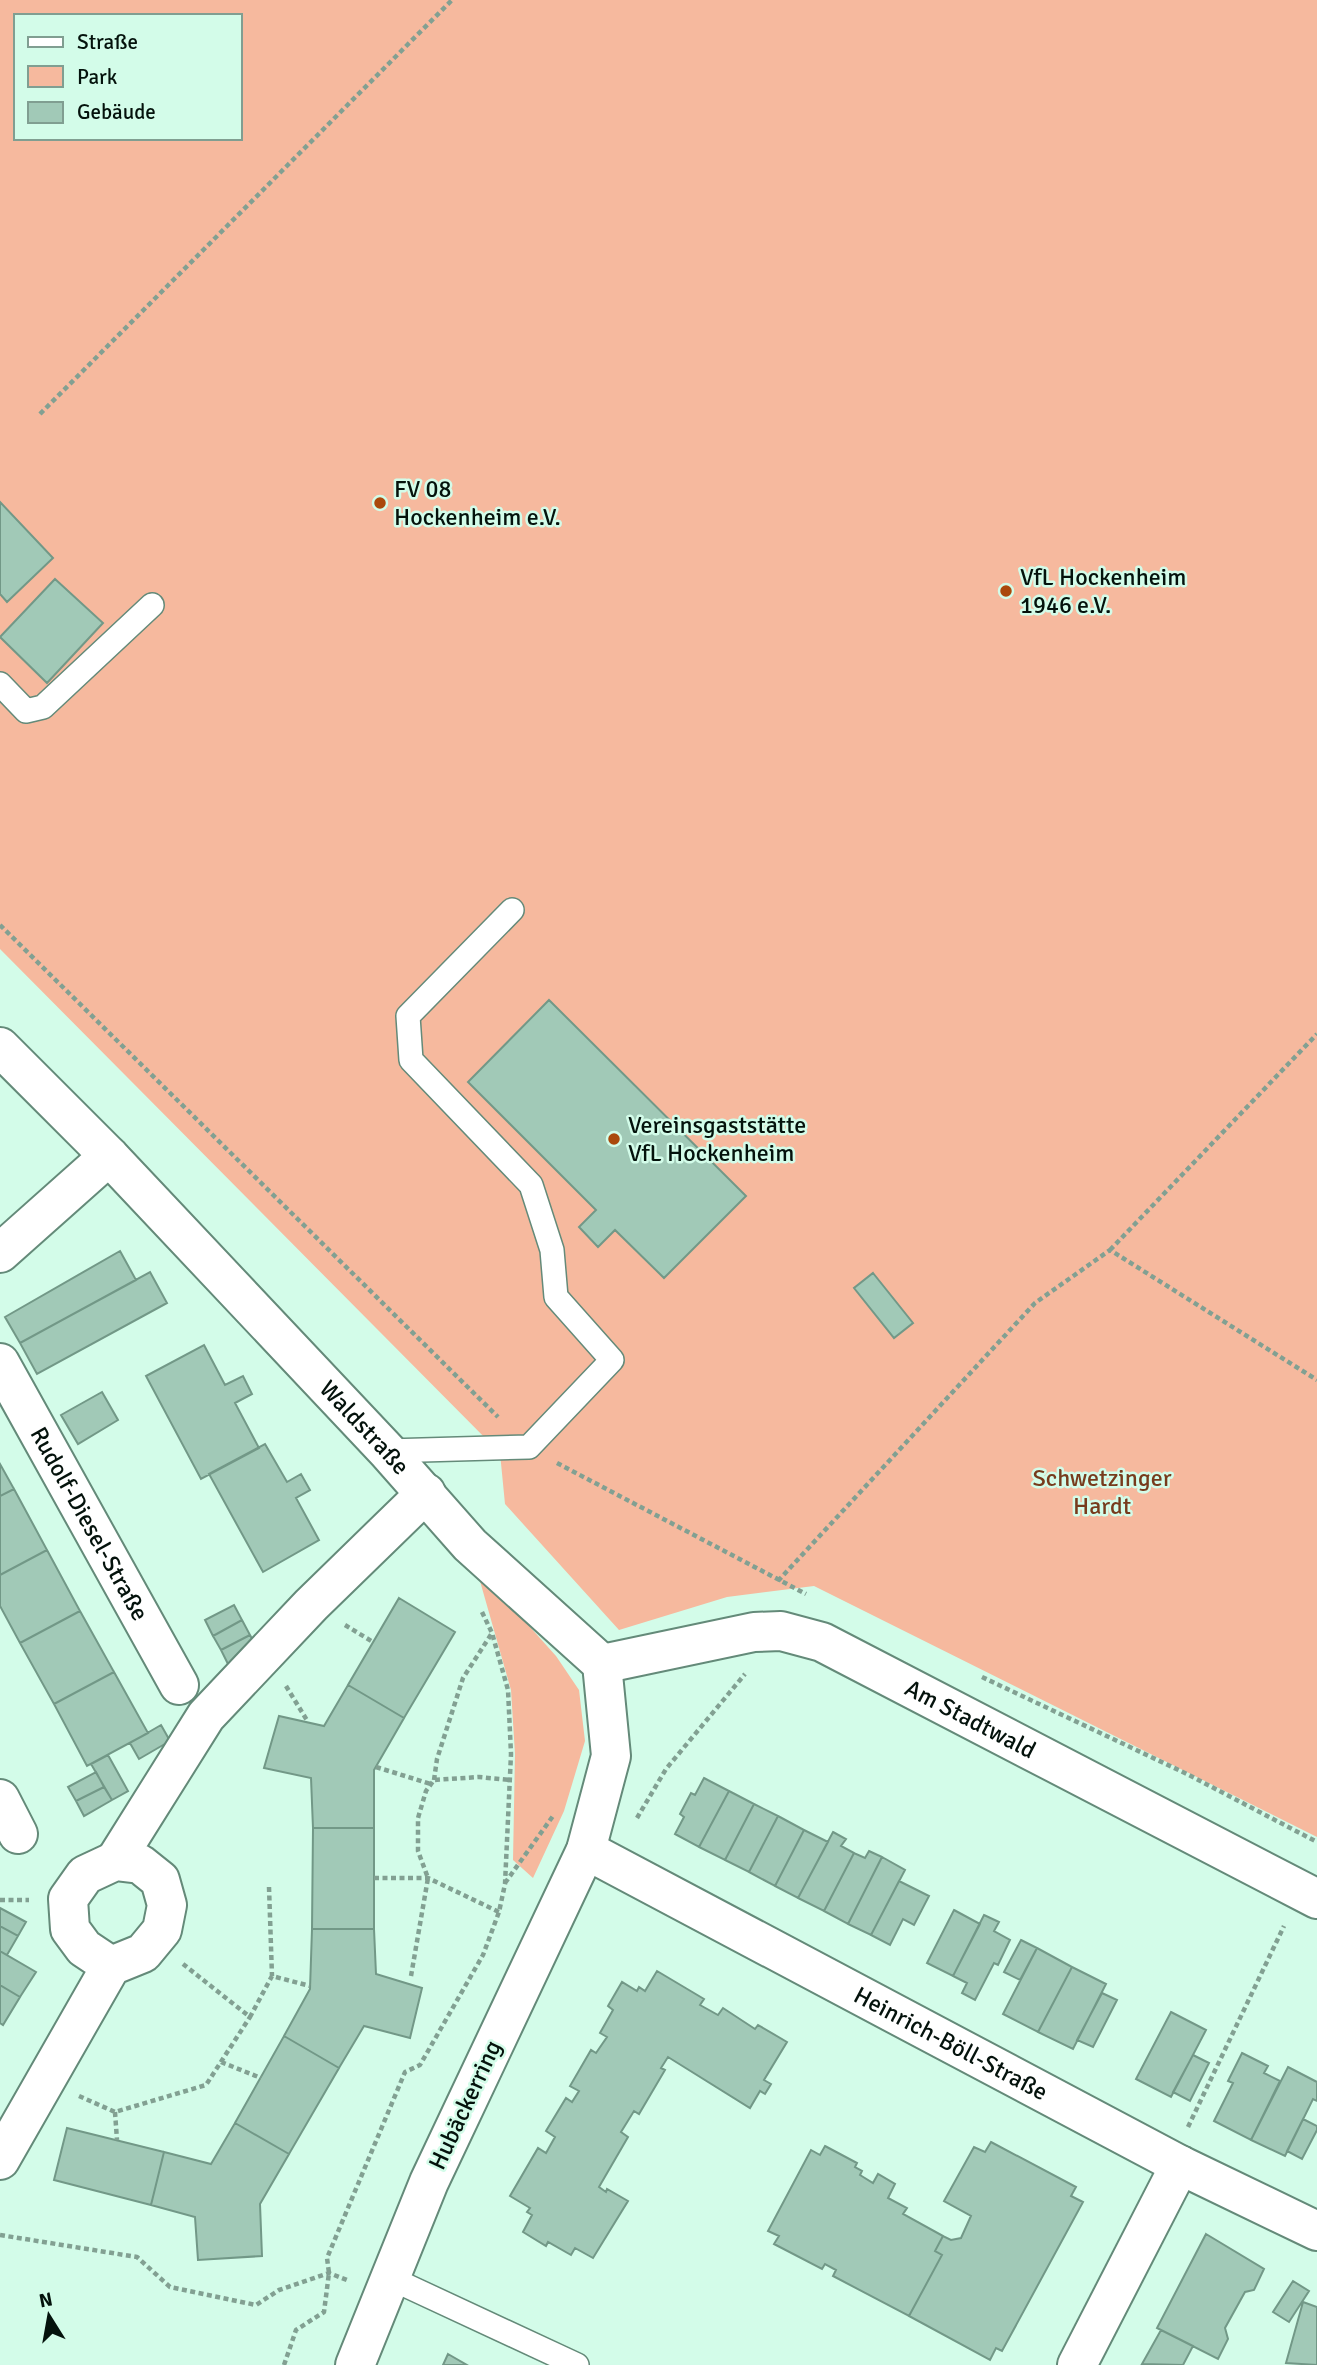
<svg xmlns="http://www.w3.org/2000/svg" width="1317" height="2365" font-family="Signika,sans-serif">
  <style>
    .green { fill: #f6b99e; fill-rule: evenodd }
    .building { fill: #a1c9b7; stroke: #729887; stroke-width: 2 }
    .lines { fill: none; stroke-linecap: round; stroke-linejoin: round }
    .lane-casing { stroke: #648a79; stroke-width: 26 }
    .street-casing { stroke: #648a79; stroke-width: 42 }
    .path { stroke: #82a092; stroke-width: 4.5; stroke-dasharray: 5 3.5; stroke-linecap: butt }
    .lane { stroke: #fff; stroke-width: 23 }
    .street { stroke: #fff; stroke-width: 38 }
    .poi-dot { fill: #aa480b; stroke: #d3fce9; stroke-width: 2.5 }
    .labels { text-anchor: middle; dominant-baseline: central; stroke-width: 5; stroke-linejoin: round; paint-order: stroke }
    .poi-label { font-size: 24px; fill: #04120c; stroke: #d3fce9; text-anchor: start }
    .street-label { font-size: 24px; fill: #04120c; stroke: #d3fce9 }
    .park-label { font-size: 24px; fill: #773b1c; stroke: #d3fce9 }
  </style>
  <rect width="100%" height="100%" fill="#d3fce9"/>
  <!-- green -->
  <path class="green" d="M0,0H1317V1837L814,1586L727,1597L619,1630L505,1504L500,1453L0,949ZM16,16H240V138H16Z
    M476,1567L556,1656L579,1690L585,1741L564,1811L533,1878L513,1860L515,1754L511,1690Z"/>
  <!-- building -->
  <path class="building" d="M0,502L53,558L7,602L0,594Z
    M55,579L103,623L47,683L0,637Z
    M549,1000L746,1196L664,1278L615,1230L598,1247L579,1227L596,1210L468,1082Z
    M120,1251L136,1280L20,1343L5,1317Z
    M150,1272L167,1303L37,1374L20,1343Z
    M873,1273L913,1323L894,1338L854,1288Z
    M204,1345L225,1385L243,1376L252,1394L235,1403L259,1448L201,1479L146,1376Z
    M102,1392L118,1420L78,1444L61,1415Z
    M265,1444L287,1482L301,1474L310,1490L296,1498L319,1540L263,1572L209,1474Z
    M0,1464L14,1489L0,1496Z
    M14,1489L47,1550L0,1575V1496Z
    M47,1550L80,1611L20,1643L0,1606V1575Z
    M399,1598L455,1632L404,1718L348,1685Z
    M234,1605L242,1620L213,1636L205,1620Z
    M80,1611L114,1672L54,1704L20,1643Z
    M242,1620L250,1635L221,1650L213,1636Z
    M250,1635L258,1650L229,1666L221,1650Z
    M114,1672L148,1733L87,1766L54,1704Z
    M348,1685L404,1718L374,1770V1828H313L311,1778L264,1768L279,1716L324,1726Z
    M161,1725L170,1741L139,1759L130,1743Z
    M108,1755L128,1791L112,1800L91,1764Z
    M96,1772L104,1787L76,1801L68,1787Z
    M704,1778L729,1791L699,1847L675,1834L684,1817L680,1814L691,1793L695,1795Z
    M104,1787L112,1800L84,1816L76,1801Z
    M729,1791L754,1804L725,1860L699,1847Z
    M754,1804L778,1816L749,1872L725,1860Z
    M778,1816L804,1830L775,1886L749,1872Z
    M313,1828H374V1929H312Z
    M804,1830L828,1842L798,1898L775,1886Z
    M833,1832L846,1839L841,1846L854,1853L824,1911L798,1898Z
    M869,1851L882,1857L848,1924L824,1911L854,1853L865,1858Z
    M882,1857L905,1870L871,1935L848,1924Z
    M899,1881L929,1896L914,1925L903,1919L890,1945L871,1935Z
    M0,1908L26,1922L18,1936L0,1926Z
    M954,1910L980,1924L953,1976L927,1963Z
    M984,1915L999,1922L994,1931L1010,1940L998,1965L994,1963L975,2000L962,1993L967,1983L953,1976Z
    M0,1926L18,1936L7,1955L0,1951Z
    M312,1929H374L376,1974L422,1988L410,2038L364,2026L339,2068L284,2036L310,1989Z
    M1021,1940L1037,1948L1020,1980L1004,1972Z
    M1037,1948L1072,1967L1038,2032L1003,2014Z
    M0,1951L36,1972L20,1997L0,1985Z
    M1072,1967L1106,1984L1073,2049L1038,2032Z
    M657,1971L704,1999L700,2005L718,2015L723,2008L755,2029L758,2025L787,2042L764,2080L771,2084L765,2094L760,2091L750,2108L668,2057L661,2068L665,2070L639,2114L634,2111L621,2132L628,2137L599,2187L606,2192L607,2189L628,2201L593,2258L575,2248L571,2255L548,2242L546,2246L523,2232L532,2215L527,2212L530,2208L510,2196L538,2148L546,2153L555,2137L546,2131L566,2098L572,2102L579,2091L570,2086L591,2050L596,2053L607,2037L600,2033L613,2010L608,2006L622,1982L637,1991L639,1987L645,1991Z
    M0,1985L20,1997L3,2025L0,2023Z
    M1102,1993L1117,2000L1093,2047L1077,2040Z
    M1171,2012L1206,2030L1171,2097L1136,2079Z
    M284,2036L339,2068L289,2154L235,2123Z
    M1242,2053L1268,2066L1264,2073L1280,2081L1251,2140L1214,2121L1233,2083L1228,2081Z
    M1193,2055L1209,2063L1190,2101L1173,2092Z
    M1288,2067L1317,2082V2101L1313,2099L1285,2156L1251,2140Z
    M1303,2119L1317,2126V2130L1302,2159L1287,2151Z
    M235,2123L289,2154L260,2204L262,2256L198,2260L195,2217L151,2205L164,2152L211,2164Z
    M67,2128L164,2152L151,2205L54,2180Z
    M991,2142L1076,2187L1071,2196L1083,2202L1002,2351L996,2348L990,2360L909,2316L942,2255L935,2251L943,2236L951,2240L961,2238L971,2216L944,2201L974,2147L985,2152Z
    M825,2146L857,2163L855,2167L862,2171L860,2175L873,2183L878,2174L895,2184L888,2198L907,2208L903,2214L943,2236L935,2251L942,2255L909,2316L833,2276L836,2270L825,2264L822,2269L774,2244L779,2236L768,2231L811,2150L820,2155Z
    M1206,2234L1264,2269L1254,2290L1245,2292L1225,2328L1228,2339L1218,2359L1157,2328Z
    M1293,2281L1309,2291L1289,2322L1273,2312Z
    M1303,2302L1317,2307V2365L1286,2363Z
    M1161,2330L1193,2346L1183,2365L1142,2364Z
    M448,2354L467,2365H443Z"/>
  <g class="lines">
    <defs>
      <path id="lane" d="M0,684L26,711L43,707L152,605
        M387,1451L529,1447L612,1360L556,1297L552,1250L531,1185L411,1060L408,1016L512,910
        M390,2278L577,2365"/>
      <g id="street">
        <path id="s1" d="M0,1047L109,1156L387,1451L470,1545L602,1664L611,1756L586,1850L429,2182L355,2365"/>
        <path d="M0,1253L109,1156"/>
        <path id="s2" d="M0,1363L179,1685"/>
        <path id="s3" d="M602,1664L754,1632L781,1631L822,1642L1317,1899"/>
        <path d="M0,1799L18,1834"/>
        <path id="s4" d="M586,1850L1180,2165L1317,2231"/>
        <path d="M115,1861L206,1716L311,1605L426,1493"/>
        <path d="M0,2160L111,1966L143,1953L162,1930L167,1905L160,1880L140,1864L115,1861L85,1875L68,1899L70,1929L84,1948L111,1966"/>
        <path d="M1077,2365L1180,2165"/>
      </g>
    </defs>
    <!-- lane casing -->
    <use href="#lane" class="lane-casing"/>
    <!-- street casing -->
    <use href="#street" class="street-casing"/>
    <!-- path -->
    <path class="path" d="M40,414L452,0
      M0,925L498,1417
      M1110,1250L1317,1034
      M557,1463L806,1594
      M778,1581L1035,1303L1110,1250L1317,1380
      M345,1625L373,1642
      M982,1677L1187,1774L1317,1842
      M286,1686L308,1722
      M376,1767L431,1784
      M434,1780L437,1759L463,1678L492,1633
      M637,1818L666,1769L745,1674
      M374,1878H428L499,1912
      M505,1883L553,1816
      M269,1887L272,1976
      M0,1900H29
      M183,1964L250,2017L272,1976L310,1986
      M411,1976L428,1878L418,1851V1818L426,1791L434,1780L479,1777L510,1780
      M221,2062L261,2078
      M79,2096L115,2112L206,2085L250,2017
      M115,2112L117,2140
      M1188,2127L1284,1926
      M0,2235L137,2257L170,2287L256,2305L279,2290L329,2273L347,2280
      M284,2365L296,2330L324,2312L329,2273L327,2258L405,2072L420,2065L483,1955L499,1912L505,1884L511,1754L508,1690L492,1633L482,1612"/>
    <!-- lane -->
    <use href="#lane" class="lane"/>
    <!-- street -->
    <use href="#street" class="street"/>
  </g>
  <!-- markers -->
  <g class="poi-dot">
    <circle cx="380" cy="503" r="7"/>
    <circle cx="1006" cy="591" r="7"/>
    <circle cx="614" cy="1139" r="7"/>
  </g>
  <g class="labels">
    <!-- poi labels -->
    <g class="poi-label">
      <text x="394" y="489">FV 08<tspan x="394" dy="28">Hockenheim e.V.</tspan></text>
      <text x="1020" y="577">VfL Hockenheim<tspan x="1020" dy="28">1946 e.V.</tspan></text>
      <text x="628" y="1125">Vereinsgaststätte<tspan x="628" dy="28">VfL Hockenheim</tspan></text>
    </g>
    <!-- street labels -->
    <g class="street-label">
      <text stroke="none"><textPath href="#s1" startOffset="527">Waldstraße</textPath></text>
      <text stroke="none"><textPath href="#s2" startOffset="184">Rudolf-Diesel-Straße</textPath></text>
      <text stroke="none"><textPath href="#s3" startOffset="392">Am Stadtwald</textPath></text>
      <text stroke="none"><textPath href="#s4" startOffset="413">Heinrich-Böll-Straße</textPath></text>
      <text transform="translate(465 2105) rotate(-65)">Hubäckerring</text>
    </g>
    <!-- park labels -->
    <g class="park-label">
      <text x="1102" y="1478">Schwetzinger<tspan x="1102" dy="28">Hardt</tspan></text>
    </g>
  </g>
  <!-- legend -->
  <rect x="14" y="14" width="228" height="126" fill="#d3fce9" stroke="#809e91" stroke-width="2"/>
  <rect x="28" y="37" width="35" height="10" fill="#ffffff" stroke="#809e91" stroke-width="2"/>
  <text x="77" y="49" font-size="21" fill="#04120c">Straße</text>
  <rect x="28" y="66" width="35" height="21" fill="#f6b99e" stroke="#809e91" stroke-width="2"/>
  <text x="77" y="84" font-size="21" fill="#04120c">Park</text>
  <rect x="28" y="102" width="35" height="21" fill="#a1c9b7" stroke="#809e91" stroke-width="2"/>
  <text x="77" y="119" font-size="21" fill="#04120c">Gebäude</text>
  <!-- north arrow -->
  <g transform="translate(49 2316) rotate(349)" stroke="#d3fce9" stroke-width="5" paint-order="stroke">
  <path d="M0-5L12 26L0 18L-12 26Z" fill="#04120c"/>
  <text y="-10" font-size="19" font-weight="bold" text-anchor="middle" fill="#04120c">N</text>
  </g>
</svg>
